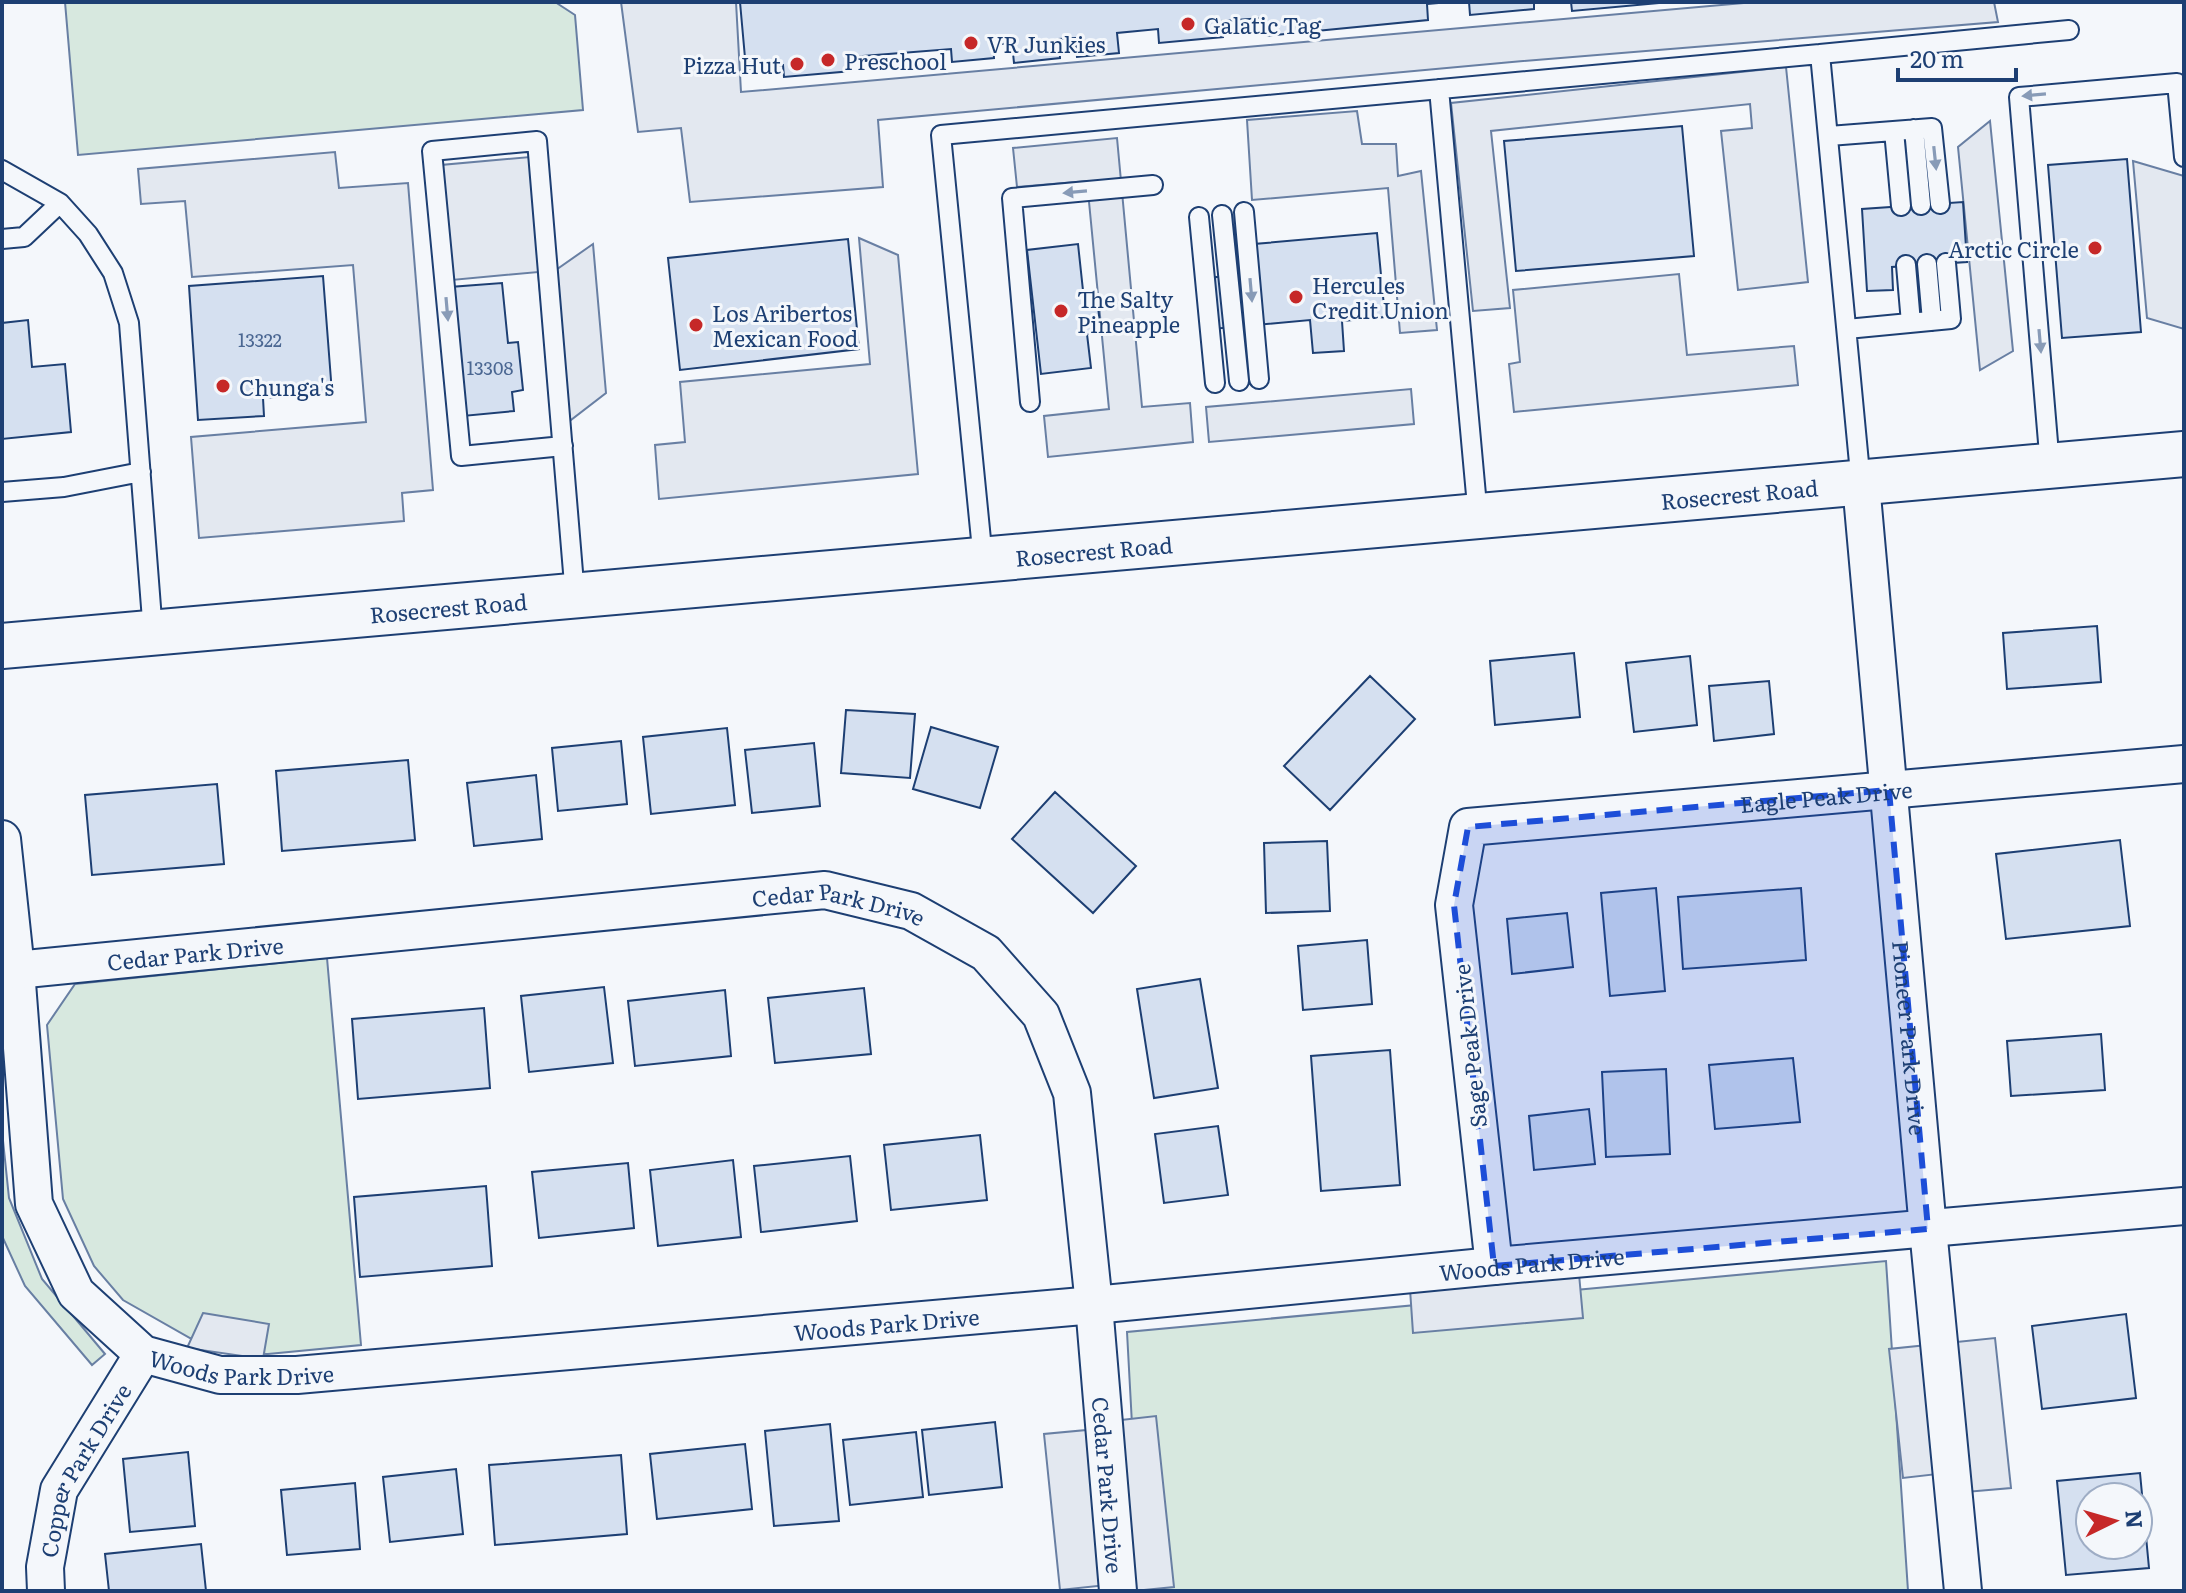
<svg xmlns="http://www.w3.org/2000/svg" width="2186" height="1593" font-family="Literata,serif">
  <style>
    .green { fill: #d7e8df; stroke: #687fa3; stroke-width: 2 }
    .parking { fill: #e3e8f0; stroke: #687fa3; stroke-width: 2 }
    .building { fill: #d5e0f0; stroke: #1d3f73; stroke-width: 2; fill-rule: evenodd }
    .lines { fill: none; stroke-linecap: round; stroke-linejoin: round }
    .lane-casing { stroke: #1d3f73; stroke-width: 22 }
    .street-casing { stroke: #1d3f73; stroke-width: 40 }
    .secondary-casing { stroke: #1d3f73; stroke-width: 48 }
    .lane { stroke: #f4f7fb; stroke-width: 18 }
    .street { stroke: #f4f7fb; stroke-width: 36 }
    .secondary { stroke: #f4f7fb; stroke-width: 44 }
    .oneway { fill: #889bb7 }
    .marked { fill: #1d4ed8; fill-opacity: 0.2; stroke: #1d4ed8; stroke-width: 6; stroke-dasharray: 16 10; stroke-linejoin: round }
    .poi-dot { fill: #c62828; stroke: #f4f7fb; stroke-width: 3 }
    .labels { text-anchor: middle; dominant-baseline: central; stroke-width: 6; stroke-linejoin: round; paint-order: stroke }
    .number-label { font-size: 18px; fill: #4b6792 }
    .poi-label { font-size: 22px; fill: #1d3f73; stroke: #f4f7fb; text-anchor: start }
    .street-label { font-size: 22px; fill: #1d3f73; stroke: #f4f7fb }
  </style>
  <rect width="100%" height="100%" fill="#f4f7fb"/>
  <!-- green -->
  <path class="green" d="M65,2H555L575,15L583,110L78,155Z
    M327,958L361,1345L268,1354L223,1353L190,1338L123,1300L94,1266L63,1199L47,1025L75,984Z
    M2,1131L9,1198L42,1279L105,1354L92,1365L25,1286L2,1236Z
    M1886,1261L1908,1591H1141L1127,1332Z"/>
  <!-- parking -->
  <path class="parking" d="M621,2H736L741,92L1755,2H1994L1998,22L1512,62L878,120L883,187L690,202L681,128L638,132Z
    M1786,67L1808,282L1738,290L1721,131L1752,128L1750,104L1491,131L1510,308L1473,311L1451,103Z
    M1357,111L1362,144H1396L1398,176L1421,171L1437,330L1400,333L1388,188L1252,200L1247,120Z
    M1990,121L2013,351L1980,370L1958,147Z
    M1117,138L1142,407L1190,403L1193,442L1048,457L1044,416L1109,409L1087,181L1017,187L1013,148Z
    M335,152L339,188L408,183L433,490L402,493L404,521L199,538L191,437L366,422L353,265L192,277L185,201L141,204L138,169Z
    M530,157L543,279L593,244L606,393L554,433L538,272L452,280L441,165Z
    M2133,161L2184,176V329L2147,318Z
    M859,238L898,255L918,474L659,499L655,445L685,442L680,382L870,364Z
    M1679,274L1687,355L1794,346L1798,385L1514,412L1509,364L1520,362L1513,290Z
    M1411,389L1414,424L1209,442L1206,407Z
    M1579,1274L1583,1318L1413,1333L1410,1289Z
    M203,1313L269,1324L263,1359L187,1348Z
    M1995,1338L2011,1488L1966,1492L1963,1471L1903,1478L1889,1349Z
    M1156,1416L1174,1587L1134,1591L1107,1585L1060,1590L1044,1434L1086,1430V1424Z"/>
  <!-- building -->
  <path class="building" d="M740,2H1450L1427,4L1428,20L1265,36L1263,18L1222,21L1223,37L1159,43L1158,29L1117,33L1119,53L1077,57L1075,38L1059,39L1060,58L1014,63L1012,43L993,45L994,58L952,62L951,49L851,57L852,71L784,77L783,65L746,69Z
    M1469,2H1534V9L1470,15Z
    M1571,2H1670L1572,11Z
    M1682,126L1694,256L1516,271L1504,141Z
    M2127,159L2141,332L2062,338L2048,165Z
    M1963,202L1967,262L1892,267L1893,290L1867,291L1862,209Z
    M1377,233L1385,317L1342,321L1344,351L1313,353L1310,320L1212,329L1207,278L1257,273L1254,244Z
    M848,239L859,349L680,370L668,258Z
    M1078,244L1085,309L1098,307L1101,332L1087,334L1091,368L1041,374L1027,250Z
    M323,276L332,393L263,398L264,416L198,420L189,286Z
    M502,283L508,343L518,342L523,390L512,392L514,411L463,416L450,287Z
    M28,320L32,367L65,364L71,432L2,439V323Z
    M2097,626L2101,682L2007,689L2003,633Z
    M1574,653L1580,717L1495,725L1490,661Z
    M1690,656L1697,725L1634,732L1626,663Z
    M1370,676L1415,719L1330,810L1284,766Z
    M1769,681L1774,734L1714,741L1709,686Z
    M846,710L915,714L910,778L841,773Z
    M931,727L998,747L980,808L913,789Z
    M727,728L735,805L651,814L643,737Z
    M621,741L627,804L558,811L552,748Z
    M814,743L820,806L752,813L745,750Z
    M408,760L415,840L282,851L276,771Z
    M536,775L542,839L474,846L467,783Z
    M217,784L224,864L92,875L85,795Z
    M1055,792L1136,866L1093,913L1012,839Z
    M2120,840L2130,926L2006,939L1996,854Z
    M1327,841L1330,911L1266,913L1264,843Z
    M1656,888L1665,991L1610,996L1601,893Z
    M1801,888L1806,960L1683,969L1678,897Z
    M1567,913L1573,967L1512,974L1507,919Z
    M1367,940L1372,1004L1303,1010L1298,946Z
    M1200,979L1218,1088L1154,1098L1137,989Z
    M604,987L613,1063L529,1072L521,996Z
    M864,988L871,1054L775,1063L768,998Z
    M725,990L731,1056L635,1066L628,1001Z
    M484,1008L490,1088L358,1099L352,1019Z
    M2101,1034L2105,1090L2011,1096L2007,1041Z
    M1390,1050L1400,1185L1321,1191L1311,1056Z
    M1793,1058L1800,1122L1715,1129L1709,1065Z
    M1666,1069L1670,1154L1606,1157L1602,1072Z
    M1589,1109L1595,1164L1534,1170L1529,1116Z
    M1218,1126L1228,1195L1164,1203L1155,1134Z
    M980,1135L987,1200L891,1210L884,1145Z
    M850,1156L857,1221L761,1232L754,1166Z
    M733,1160L741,1237L658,1246L650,1170Z
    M628,1163L634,1228L539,1238L532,1172Z
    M486,1186L492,1266L360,1277L354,1197Z
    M2126,1314L2136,1398L2042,1409L2032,1326Z
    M995,1422L1002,1487L929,1495L922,1430Z
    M830,1424L839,1521L774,1526L765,1431Z
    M916,1432L923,1497L850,1505L843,1440Z
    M745,1444L752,1509L657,1519L650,1454Z
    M188,1452L195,1526L130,1532L123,1459Z
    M621,1455L627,1534L495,1545L489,1465Z
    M456,1469L463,1534L390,1542L383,1477Z
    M2140,1473L2149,1568L2066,1575L2057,1481ZM2090,1497H2138V1545H2090Z
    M355,1483L360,1549L287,1555L281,1490Z
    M201,1544L206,1591H109L105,1554Z"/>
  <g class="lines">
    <defs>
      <path id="lane" d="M1439,89L1478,517
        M1914,129L1921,205
        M1894,131L1901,206
        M1829,136L1932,128L1940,204
        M2,170L60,203L88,234L113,273L129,323L153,633
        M1244,212L1259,379
        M1222,215L1239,381
        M1199,217L1215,383
        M2,239L24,237L60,203
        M1927,264L1932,321
        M1906,265L1911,323
        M1847,329L1951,319L1946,263
        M1030,402L1012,198L1153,185
        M563,446L461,456L432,151L537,141C551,292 563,444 575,596
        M2050,466L2019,97L2177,83L2184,157
        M1861,484L1820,54L2069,30
        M2,492L64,487L141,472
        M983,560L941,135L1820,54"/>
      <g id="street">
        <path id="s1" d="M1861,484L1928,1229L1963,1591"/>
        <path id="s2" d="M2,839L16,970L34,1204L76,1293L143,1354L220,1375H297L1094,1305L1494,1266L2184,1206"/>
        <path id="s3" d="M16,970L825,890L911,911L986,953L1041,1015L1072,1093L1094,1305L1118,1591"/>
        <path id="s4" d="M1494,1266L1454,905L1468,827L2184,764"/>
        <path id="s5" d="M46,1591L45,1567L59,1490L143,1354"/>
      </g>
      <g id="secondary">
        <path id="s6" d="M2,646L2184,454"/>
      </g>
    </defs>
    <!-- lane casing -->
    <use href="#lane" class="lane-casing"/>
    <!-- street casing -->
    <use href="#street" class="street-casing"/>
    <!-- secondary casing -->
    <use href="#secondary" class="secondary-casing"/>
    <!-- lane -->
    <use href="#lane" class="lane"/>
    <!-- street -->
    <use href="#street" class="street"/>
    <!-- secondary -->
    <use href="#secondary" class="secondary"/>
  </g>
  <!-- one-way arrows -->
  <defs><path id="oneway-solid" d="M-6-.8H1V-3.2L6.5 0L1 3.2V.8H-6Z" transform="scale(2)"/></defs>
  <g class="oneway">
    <use href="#oneway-solid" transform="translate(2034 95) rotate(175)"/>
    <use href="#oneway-solid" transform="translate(1935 158) rotate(84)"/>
    <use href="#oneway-solid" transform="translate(1075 192) rotate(175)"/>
    <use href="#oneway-solid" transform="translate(1251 290) rotate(85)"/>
    <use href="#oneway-solid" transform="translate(447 309) rotate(85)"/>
    <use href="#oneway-solid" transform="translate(2040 341) rotate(85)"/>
  </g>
  <!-- marked area -->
  <path class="marked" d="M1889,790L1928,1229L1494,1266L1454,905L1468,827Z"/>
  <!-- markers -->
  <g class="poi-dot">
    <circle cx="1188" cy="24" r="8"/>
    <circle cx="971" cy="43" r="8"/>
    <circle cx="828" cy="60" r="8"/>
    <circle cx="797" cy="64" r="8"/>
    <circle cx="2095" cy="248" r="8"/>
    <circle cx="1296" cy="297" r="8"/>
    <circle cx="1061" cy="311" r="8"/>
    <circle cx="696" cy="325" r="8"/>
    <circle cx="223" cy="386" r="8"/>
  </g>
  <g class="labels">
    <!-- number labels -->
    <g class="number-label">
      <text x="260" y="339">13322</text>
      <text x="490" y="367">13308</text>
    </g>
    <!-- poi labels -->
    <g class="poi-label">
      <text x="1204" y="24">Galatic Tag</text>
      <text x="987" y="43">VR Junkies</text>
      <text x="844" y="60">Preschool</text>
      <text x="781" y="64" text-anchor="end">Pizza Hut</text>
      <text x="2079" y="248" text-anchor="end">Arctic Circle</text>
      <text x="1312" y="284">Hercules<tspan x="1312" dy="25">Credit Union</tspan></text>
      <text x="1077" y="298">The Salty<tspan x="1077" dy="25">Pineapple</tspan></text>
      <text x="712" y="312">Los Aribertos<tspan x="712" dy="25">Mexican Food</tspan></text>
      <text x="239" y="386">Chunga's</text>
    </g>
    <!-- street labels -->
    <g class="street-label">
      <text stroke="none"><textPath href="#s6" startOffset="1744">Rosecrest Road</textPath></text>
      <text stroke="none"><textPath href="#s6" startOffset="1096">Rosecrest Road</textPath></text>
      <text stroke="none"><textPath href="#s6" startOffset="448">Rosecrest Road</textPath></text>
      <text stroke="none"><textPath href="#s4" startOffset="802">Eagle Peak Drive</textPath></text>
      <text stroke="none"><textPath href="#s3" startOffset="828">Cedar Park Drive</textPath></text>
      <text stroke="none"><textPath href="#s3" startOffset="180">Cedar Park Drive</textPath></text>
      <text stroke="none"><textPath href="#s1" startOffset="556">Pioneer Park Drive</textPath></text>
      <text transform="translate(1469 1046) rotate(-96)">Sage Peak Drive</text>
      <text stroke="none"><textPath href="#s2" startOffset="1952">Woods Park Drive</textPath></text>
      <text stroke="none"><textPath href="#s2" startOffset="1304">Woods Park Drive</textPath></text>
      <text stroke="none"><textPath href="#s2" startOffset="656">Woods Park Drive</textPath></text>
      <text stroke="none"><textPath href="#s5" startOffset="130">Copper Park Drive</textPath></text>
      <text stroke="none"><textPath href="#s3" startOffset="1548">Cedar Park Drive</textPath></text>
    </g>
  </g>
  <!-- border -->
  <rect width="2186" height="1593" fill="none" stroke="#1d3f73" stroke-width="8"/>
  <!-- north arrow -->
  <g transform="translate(2114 1521) rotate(85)"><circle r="38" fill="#f4f7fb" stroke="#9eadc5" stroke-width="2"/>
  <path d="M0-6L14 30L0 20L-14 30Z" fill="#c62828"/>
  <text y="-12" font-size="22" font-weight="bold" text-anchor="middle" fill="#1d3f73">N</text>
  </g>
  <!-- scale -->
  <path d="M1898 68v12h118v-12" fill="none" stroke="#1d3f73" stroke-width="4"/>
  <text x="1910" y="68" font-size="24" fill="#1d3f73" stroke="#f4f7fb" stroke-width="6" paint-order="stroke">20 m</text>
</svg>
